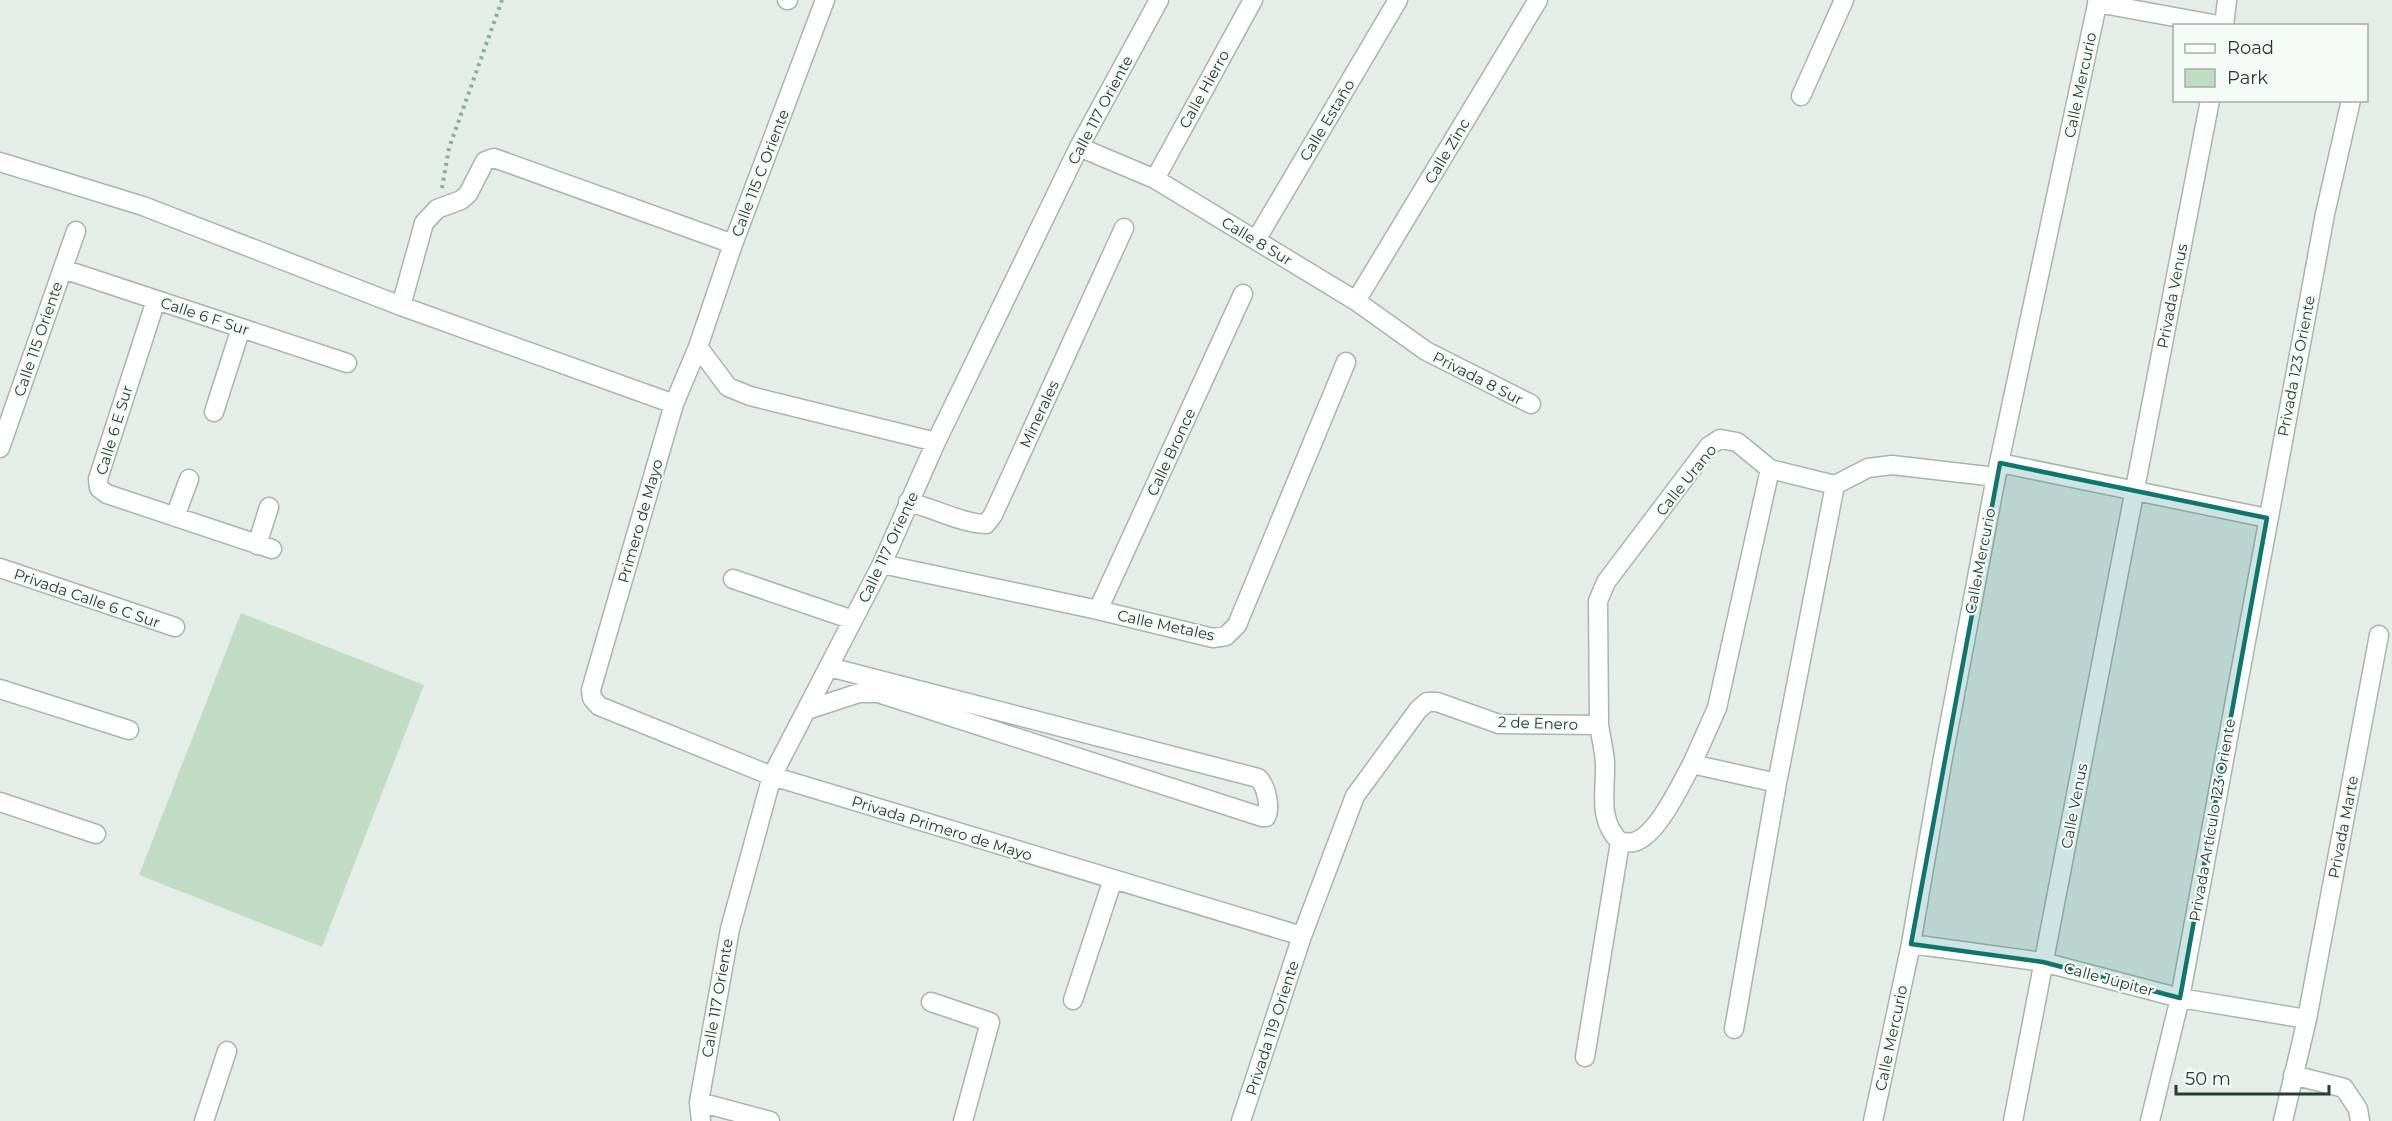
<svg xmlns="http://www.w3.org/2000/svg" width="2392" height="1121" font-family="Montserrat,sans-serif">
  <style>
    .green { fill: #c1dcc5 }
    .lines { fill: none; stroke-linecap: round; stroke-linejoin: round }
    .minor-casing { stroke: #a8b5af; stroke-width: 21 }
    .path { stroke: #89ad9e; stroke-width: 4; stroke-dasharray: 3 4.5; stroke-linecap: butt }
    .minor { stroke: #fff; stroke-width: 18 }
    .marked { fill: #0f766e; fill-opacity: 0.2; stroke: #0f766e; stroke-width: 4.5; stroke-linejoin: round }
    .labels { text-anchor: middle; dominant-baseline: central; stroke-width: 4.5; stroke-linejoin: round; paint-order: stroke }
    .street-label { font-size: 15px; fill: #263d34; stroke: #f6faf7 }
  </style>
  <rect width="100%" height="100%" fill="#e5ede9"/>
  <!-- green -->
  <path class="green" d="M241,613L424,685L322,947L139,875Z"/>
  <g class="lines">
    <defs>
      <path id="minor" d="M787,0H788
        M825,0L733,244L698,347L674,404L591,690L592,698L599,706L772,776L1302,936
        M2097,3L2224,26
        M2224,26L2227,0
        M1801,96L1844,0
        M1079,147L1155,179L1356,301L1426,351L1531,404
        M0,162L143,206L401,306L674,404
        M1155,179L1253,0
        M1256,240L1398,0
        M63,269L347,363
        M156,300L98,479L99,488L107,494L272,549
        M1356,301L1538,0
        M401,306L424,223L437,209L461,200L468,194L485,161L494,158L733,244
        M698,347L728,387L750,396L936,442
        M214,412L241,328
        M0,448L76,231
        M2000,463L2267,518
        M908,502C934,508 960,523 986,524L993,515L1124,228
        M175,517L189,479
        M257,545L269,507
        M882,564L1098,610L1213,638L1226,636L1237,625L1346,362
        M0,568L175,627
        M733,579L853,620
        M1098,610L1243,294
        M0,689L129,730
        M807,710L859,693H878L1262,817H1266C1271,807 1266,785 1258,778L829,667
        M1599,725L1598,601L1606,582L1709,446L1720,439L1737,442L1770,469L1835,485L1868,468L1892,465L1996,477
        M1692,764L1717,708L1770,469
        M0,802L96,834
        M1911,944L2043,962L2180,998L2307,1019
        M1073,1000L1113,879
        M931,1002L990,1022L963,1121
        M1734,1029L1777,783L1835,485
        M1585,1057L1620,842
        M2293,1075L2344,1088L2358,1109L2360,1121
        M699,1102L770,1121
        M204,1121L227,1051
        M701,1121L699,1102L730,929L772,776L882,564L936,442L1079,147L1159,0
        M1241,1121L1302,936L1355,796L1418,710L1427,702H1437L1499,724L1599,725C1601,737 1604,750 1605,762C1606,792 1597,819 1620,842C1624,842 1630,843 1634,842C1658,835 1680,785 1692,764L1777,783
        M1873,1121L1911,944L1942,763L1996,477L2098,0
        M2013,1121L2210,100
        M2150,1121L2180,998L2325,214L2351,100
        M2283,1121L2307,1019L2379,635"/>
    </defs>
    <!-- minor casing -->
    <use href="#minor" class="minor-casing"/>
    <!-- path -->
    <path class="path" d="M442,188L449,148L502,0"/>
    <!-- minor -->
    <use href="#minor" class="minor"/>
  </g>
  <!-- marked area -->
  <path class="marked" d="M2000,463L2267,518L2180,998L2043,962L1911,944Z"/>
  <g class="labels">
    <!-- street labels -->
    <g class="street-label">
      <text transform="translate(2080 85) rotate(-78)">Calle Mercurio</text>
      <text transform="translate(1204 89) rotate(-61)">Calle Hierro</text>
      <text transform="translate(1100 110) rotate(-62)">Calle 117 Oriente</text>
      <text transform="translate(1327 120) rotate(-59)">Calle Estaño</text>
      <text transform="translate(1447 151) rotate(-59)">Calle Zinc</text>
      <text transform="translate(760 173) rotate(-69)">Calle 115 C Oriente</text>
      <text transform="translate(1257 241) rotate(31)">Calle 8 Sur</text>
      <text transform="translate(2172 296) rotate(-79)">Privada Venus</text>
      <text transform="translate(205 316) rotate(18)">Calle 6 F Sur</text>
      <text transform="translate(38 339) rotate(-71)">Calle 115 Oriente</text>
      <text transform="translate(2296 366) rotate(-79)">Privada 123 Oriente</text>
      <text transform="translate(1478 378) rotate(27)">Privada 8 Sur</text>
      <text transform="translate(1039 414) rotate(-65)">Minerales</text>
      <text transform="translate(114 430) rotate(-73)">Calle 6 E Sur</text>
      <text transform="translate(1171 452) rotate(-65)">Calle Bronce</text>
      <text transform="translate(1686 480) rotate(-51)">Calle Urano</text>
      <text transform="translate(640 521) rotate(-74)">Primero de Mayo</text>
      <text transform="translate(888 547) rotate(-65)">Calle 117 Oriente</text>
      <text transform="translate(1980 561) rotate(-79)">Calle Mercurio</text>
      <text transform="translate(87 598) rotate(19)">Privada Calle 6 C Sur</text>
      <text transform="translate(1166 625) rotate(12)">Calle Metales</text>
      <text transform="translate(1538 723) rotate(2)">2 de Enero</text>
      <text transform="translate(2074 806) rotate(-79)">Calle Venus</text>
      <text transform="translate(2212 820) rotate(-80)">Privada Artículo 123 Oriente</text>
      <text transform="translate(2343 827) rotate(-79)">Privada Marte</text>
      <text transform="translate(942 828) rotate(17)">Privada Primero de Mayo</text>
      <text transform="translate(2109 979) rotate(15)">Calle Júpiter</text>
      <text transform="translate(717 998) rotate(-80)">Calle 117 Oriente</text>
      <text transform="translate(1272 1028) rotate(-72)">Privada 119 Oriente</text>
      <text transform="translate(1891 1038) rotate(-78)">Calle Mercurio</text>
    </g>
  </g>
  <!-- legend -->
  <rect x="2173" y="24" width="195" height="78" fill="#f6faf7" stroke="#a3aea9" stroke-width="1.5"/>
  <rect x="2185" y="44" width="30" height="9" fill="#ffffff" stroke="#a3aea9" stroke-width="1.5"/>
  <text x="2227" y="54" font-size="18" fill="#263d34">Road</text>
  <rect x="2185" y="69" width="30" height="18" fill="#c1dcc5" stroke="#a3aea9" stroke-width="1.5"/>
  <text x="2227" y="84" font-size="18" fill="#263d34">Park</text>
  <!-- scale -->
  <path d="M2176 1085v9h153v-9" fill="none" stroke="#263d34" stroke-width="3"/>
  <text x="2185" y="1085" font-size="18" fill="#263d34" stroke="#f6faf7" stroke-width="4.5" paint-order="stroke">50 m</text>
</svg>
